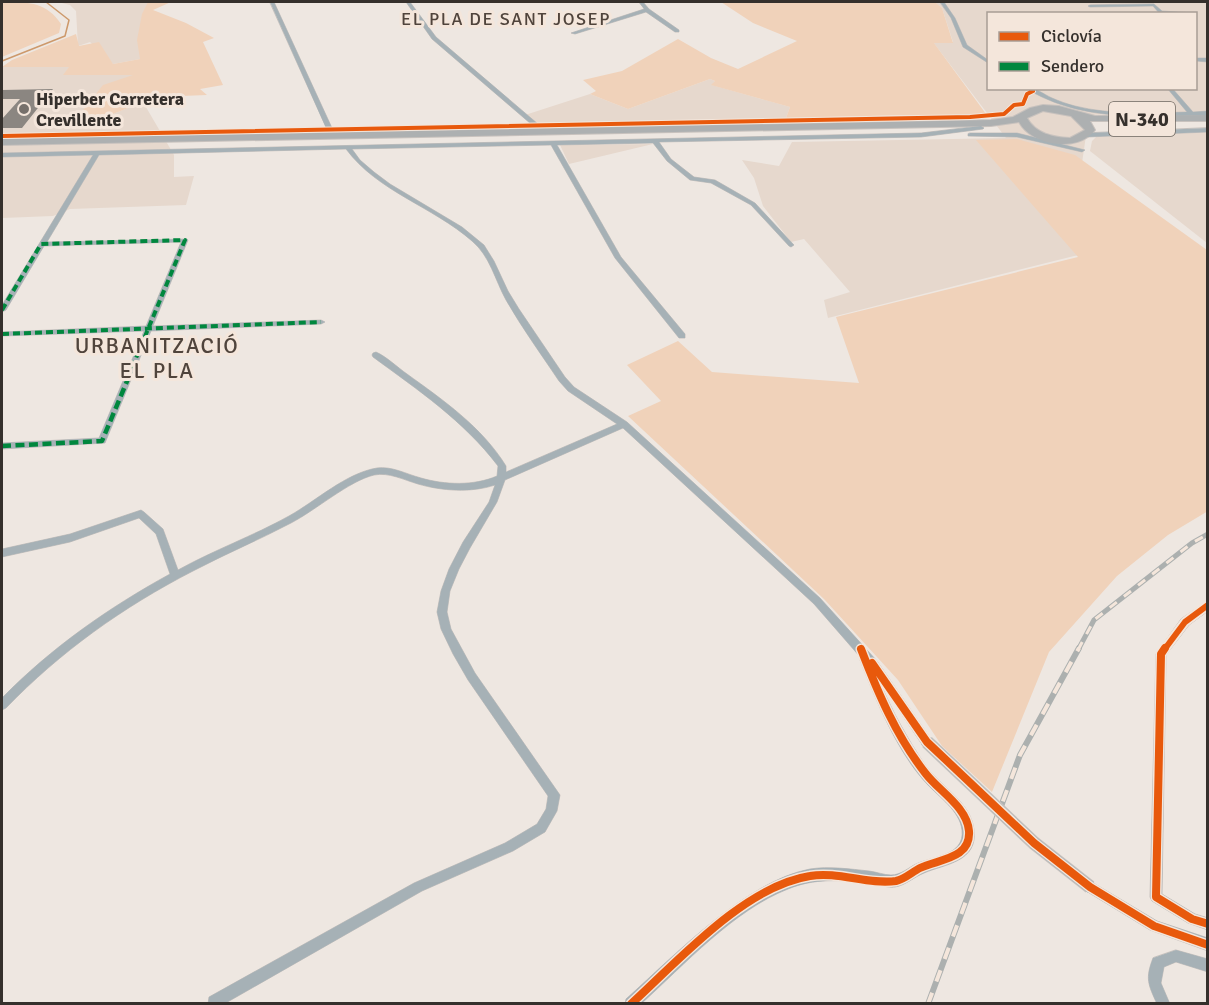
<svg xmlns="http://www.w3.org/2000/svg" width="1209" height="1005" font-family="Signika,sans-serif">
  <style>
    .built { fill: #e6d8cd; fill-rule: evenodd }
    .green { fill: #f0d2ba }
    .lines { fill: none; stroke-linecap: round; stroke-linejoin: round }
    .stream { stroke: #cd996b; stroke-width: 1.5 }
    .building { fill: #8b8681 }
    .street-casing { stroke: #c8c2be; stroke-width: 1 }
    .highway-casing { stroke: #c8c2be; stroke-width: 2 }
    .street { fill: #a6b1b6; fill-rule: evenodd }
    .highway { fill: #adb0b1; fill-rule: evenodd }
    .rail-far1-casing { stroke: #acb0af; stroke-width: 5 }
    .rail-casing { stroke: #acb0af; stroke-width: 6 }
    .rail-far1 { stroke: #f4e6db; stroke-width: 3; stroke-dasharray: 9; stroke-linecap: butt }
    .rail { stroke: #f4e6db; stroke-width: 4; stroke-dasharray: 12; stroke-linecap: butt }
    .street-bridge-casing { stroke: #c8c2be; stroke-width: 14; stroke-linecap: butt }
    .street-bridge { stroke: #a6b1b6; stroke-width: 12 }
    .quiet-far1 { stroke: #00873e; stroke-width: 4; stroke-dasharray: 7 4; stroke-linecap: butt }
    .quiet { stroke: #00873e; stroke-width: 4.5; stroke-dasharray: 9 4.5; stroke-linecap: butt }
    .cycleway-far2-casing { stroke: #f4e6db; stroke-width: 6 }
    .cycleway-far1-casing { stroke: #f4e6db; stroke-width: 10 }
    .cycleway-casing { stroke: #f4e6db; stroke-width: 11 }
    .cycleway-far2 { stroke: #e8590c; stroke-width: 4 }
    .cycleway-far1 { stroke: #e8590c; stroke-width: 6 }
    .cycleway { stroke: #e8590c; stroke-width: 8 }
    .poi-dot { fill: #76706b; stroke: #f4e6db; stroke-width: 2 }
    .labels { text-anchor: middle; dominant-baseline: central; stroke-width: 6; stroke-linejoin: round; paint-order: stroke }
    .far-neighbourhood-label { font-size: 18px; letter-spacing: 1.5px; fill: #50443c; stroke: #f4e6db }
    .far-poi-label { font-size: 18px; font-weight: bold; fill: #35302c; stroke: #f4e6db; text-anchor: start }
    .shield { fill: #f4e6db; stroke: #6e6760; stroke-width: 1.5 }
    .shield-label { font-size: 20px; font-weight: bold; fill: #35302c }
    .neighbourhood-label { font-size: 22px; letter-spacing: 1.5px; fill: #50443c; stroke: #f4e6db }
  </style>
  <rect width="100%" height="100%" fill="#eee7e1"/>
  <!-- built -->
  <path class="built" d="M58,2H150L140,59L113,64L90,42L78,46L76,11L70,5Z
    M935,2H1207V112L1089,115L1082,163L1172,241L1074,256L828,318L824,300L850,292L804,239L791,242L763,206L754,178L742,160L779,166L792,142L1006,138L933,42H953L942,8ZM988,14H1196V88H988Z
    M70,66L64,75H135L80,127L143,102L174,155V177L194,176L186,205L70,209L53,216L2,218V67Z
    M710,79L715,81L712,85L790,107L786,118L529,123L525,115L590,94L628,109Z
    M1207,132V243L1090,151L1092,141L1097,136Z
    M653,144L569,164L560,145Z"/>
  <!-- green -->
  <path class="green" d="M2,2C26,2 46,1 61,24L59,33L2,57Z
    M148,2H171L153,10L186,23L214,38L203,42L223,85L200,89L207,95L156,97L80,127L73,123L103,85L133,75H63L69,67H2L12,60L76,34L79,46L99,42L113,64L140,59L137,40L142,14Z
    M721,2H935L942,8L953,43H934L989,118L910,115L786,118L790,107L711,85L715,81L710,79L628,109L590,94L596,91L583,80L622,71L678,39L711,58L738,69L797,41L753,23Z
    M1017,139L1075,155L1207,250L1208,511L1168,535L1117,576L1049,652L992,792L942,746L898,680L824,599L628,416L661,401L627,365L678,341L712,372L859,383L836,317L1078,257L976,140Z"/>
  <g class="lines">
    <!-- stream -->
    <path class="stream" d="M2,61L65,36L69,20L46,2"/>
  </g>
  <!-- building -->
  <path class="building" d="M53,89L22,128H2V119L20,99H2V90Z"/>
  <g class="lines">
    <defs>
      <path id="street" d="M270,2H274L332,128L531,124L432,39L406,2H410L436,37L538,124L970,115L1002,112L1012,104L1021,103L1025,93L1030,91L1027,88C1037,88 1043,94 1052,98C1059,101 1067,104 1075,106C1111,115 1149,113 1187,112L1167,88H1172L1193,112L1208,111V115C1148,116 1088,122 1034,93L1029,95L1025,105L1016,106L1004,116L970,119L2,138V134L326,128Z
        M639,2H643L649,9L679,30V32H675L646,12L575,34L571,33L644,9Z
        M940,2H944L955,18L967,45L988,60V63L963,47L951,18Z
        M1154,4L1162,11L1194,13L1196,14H1160L1153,6L1090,7L1088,6L1090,5Z
        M1196,58H1208V62L1196,61Z
        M981,126L984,128L983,129L921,137L659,142L671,159L694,177L715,180L755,203L793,244L794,245L791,247L789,246L751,205L711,183L690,180L667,161L653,143L557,145L621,257L685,334V338H679L615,258L551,145L352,149L360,160L374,172L390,184L462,227L484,245L494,261L508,291L519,309L565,377L574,387L627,422L820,598L877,661L933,742L931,746L927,747L923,746L880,682C892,711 908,740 926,766C941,787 971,802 974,830C978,862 945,864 924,873C914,877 906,885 895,887C886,888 878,884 869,883C841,880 814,878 788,889C734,910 684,965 641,1004H625L626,999C674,956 746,881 810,869C829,866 850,869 869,871C877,872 884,875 891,875C901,875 908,868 916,864C933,856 965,856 962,830C960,811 939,797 927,784C897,752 876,700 860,660L861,658L814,604L623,428L505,480L497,502L470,548L459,569L450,591L447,612L451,629L475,673L560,795L557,811L545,832L513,851L422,891L224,1004H208L209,997L414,883L505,843L537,824L546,809L548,796L468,680L453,654L441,629L437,612L441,591L449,569L463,542L489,502L495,485C471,493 442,491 418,484C404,480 389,472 374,475C349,481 316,510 291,523C259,540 225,554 193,571C123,607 60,652 6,708L2,710V698C51,648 108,608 170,574L156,534L139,518L70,542L2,557V549L70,534L141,510L144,512L163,529L178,570C214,550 253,536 289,516C316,501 346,473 377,468C392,466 406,474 421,478C445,485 474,486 497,476L498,466C464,421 418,390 373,357L372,355L373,353L376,352C387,357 397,367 407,374C443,400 482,427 506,466V472L617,424L568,391L559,381C541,354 522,328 506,300C495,280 490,256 472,241C432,206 378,192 346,149L99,155L47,242L187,239L188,240L153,326L321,320L325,322L321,324L151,331L105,443L2,449V443L99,438L144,331L2,336V332L146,326L181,242L44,246L6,310L2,312V305L93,155L2,157V153L921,133Z
        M1208,128V132L1087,137L1084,135L1087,133Z
        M970,133H1017L1085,150L1082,152L1017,137L968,136V134Z
        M1208,601V611L1189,625L1166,655L1162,894L1195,914L1208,918V930L1188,923L1152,901L1150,897L1156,654L1181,619Z
        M1090,881L1157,921L1208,938V951L1150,930L1086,891L1084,887L1086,883Z
        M1176,950L1208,959V972L1176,962L1164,967L1161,983L1170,1004H1157C1148,984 1145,979 1153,958Z"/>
      <path id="highway" d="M1043,105L1059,106L1095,116L1208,115V121H1090L1095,130C1078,153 1032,146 1019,122L991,126L2,145V139L991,120L1013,117L1030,108ZM1043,111L1071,116L1085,130L1070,138C1053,137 1036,134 1027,118Z"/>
    </defs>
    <!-- street casing -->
    <use href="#street" class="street-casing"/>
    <!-- highway casing -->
    <use href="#highway" class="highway-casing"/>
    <!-- street -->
    <use href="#street" class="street"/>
    <!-- highway -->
    <use href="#highway" class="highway"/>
    <defs>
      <path id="rail-far1" d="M1078,650L1094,620L1192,543L1208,534"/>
      <path id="rail" d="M928,1004L1020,755L1079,648"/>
    </defs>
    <!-- rail-far1 casing -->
    <use href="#rail-far1" class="rail-far1-casing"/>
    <!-- rail casing -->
    <use href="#rail" class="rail-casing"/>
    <!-- rail-far1 -->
    <use href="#rail-far1" class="rail-far1"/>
    <!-- rail -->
    <use href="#rail" class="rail"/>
    <defs>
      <path id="street-bridge" d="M927,742L1034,843L1090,887"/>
    </defs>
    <!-- street-bridge casing -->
    <use href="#street-bridge" class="street-bridge-casing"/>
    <!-- street-bridge -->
    <use href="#street-bridge" class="street-bridge"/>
    <!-- quiet-far1 -->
    <path class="quiet-far1" d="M2,310L41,244L185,240L129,375
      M2,334L321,322"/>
    <!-- quiet -->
    <path class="quiet" d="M2,446L102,441L130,374"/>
    <defs>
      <path id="cycleway-far2" d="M2,136L970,117L1004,114L1014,105L1023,104L1027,94L1033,91L1029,88"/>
      <path id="cycleway-far1" d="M1164,650L1185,622L1208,605"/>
      <path id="cycleway" d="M1165,648L1161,654L1156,897L1192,919L1208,924
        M872,663L927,742L1034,843L1090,887L1154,926L1208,945
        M631,1004C678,961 745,886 810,876C838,871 868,885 896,881C905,879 912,872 920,868C939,859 971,859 969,831C967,807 939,791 926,774C896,736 878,693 861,649"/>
    </defs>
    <!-- cycleway-far2 casing -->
    <use href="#cycleway-far2" class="cycleway-far2-casing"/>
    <!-- cycleway-far1 casing -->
    <use href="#cycleway-far1" class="cycleway-far1-casing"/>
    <!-- cycleway casing -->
    <use href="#cycleway" class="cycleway-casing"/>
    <!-- cycleway-far2 -->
    <use href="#cycleway-far2" class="cycleway-far2"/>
    <!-- cycleway-far1 -->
    <use href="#cycleway-far1" class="cycleway-far1"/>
    <!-- cycleway -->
    <use href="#cycleway" class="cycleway"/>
  </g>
  <!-- markers -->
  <circle class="poi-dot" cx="24" cy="109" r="6"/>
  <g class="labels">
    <!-- far-neighbourhood labels -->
    <g class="far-neighbourhood-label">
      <text x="506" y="19">EL PLA DE SANT JOSEP</text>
    </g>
    <!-- far-poi labels -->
    <g class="far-poi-label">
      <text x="36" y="99">Hiperber Carretera<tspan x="36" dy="21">Crevillente</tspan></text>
    </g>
    <!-- shield labels -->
    <rect class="shield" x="1109" y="102" width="66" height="34" rx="4.5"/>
    <g class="shield-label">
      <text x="1142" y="119">N-340</text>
    </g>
    <!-- neighbourhood labels -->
    <g class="neighbourhood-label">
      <text x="157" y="345">URBANITZACIÓ<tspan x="157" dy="25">EL PLA</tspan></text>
    </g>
  </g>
  <!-- border -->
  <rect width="1209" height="1005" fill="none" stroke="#35302c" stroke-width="6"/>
  <!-- legend -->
  <rect x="987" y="12" width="210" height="78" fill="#f4e6db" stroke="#a89d95" stroke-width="1.5"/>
  <rect x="999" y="32" width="30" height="9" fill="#e8590c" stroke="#a89d95" stroke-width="1.5"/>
  <text x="1041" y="42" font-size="18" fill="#35302c">Ciclovía</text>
  <rect x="999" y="62" width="30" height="9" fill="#00873e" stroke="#a89d95" stroke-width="1.5"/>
  <text x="1041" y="72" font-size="18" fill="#35302c">Sendero</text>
</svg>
